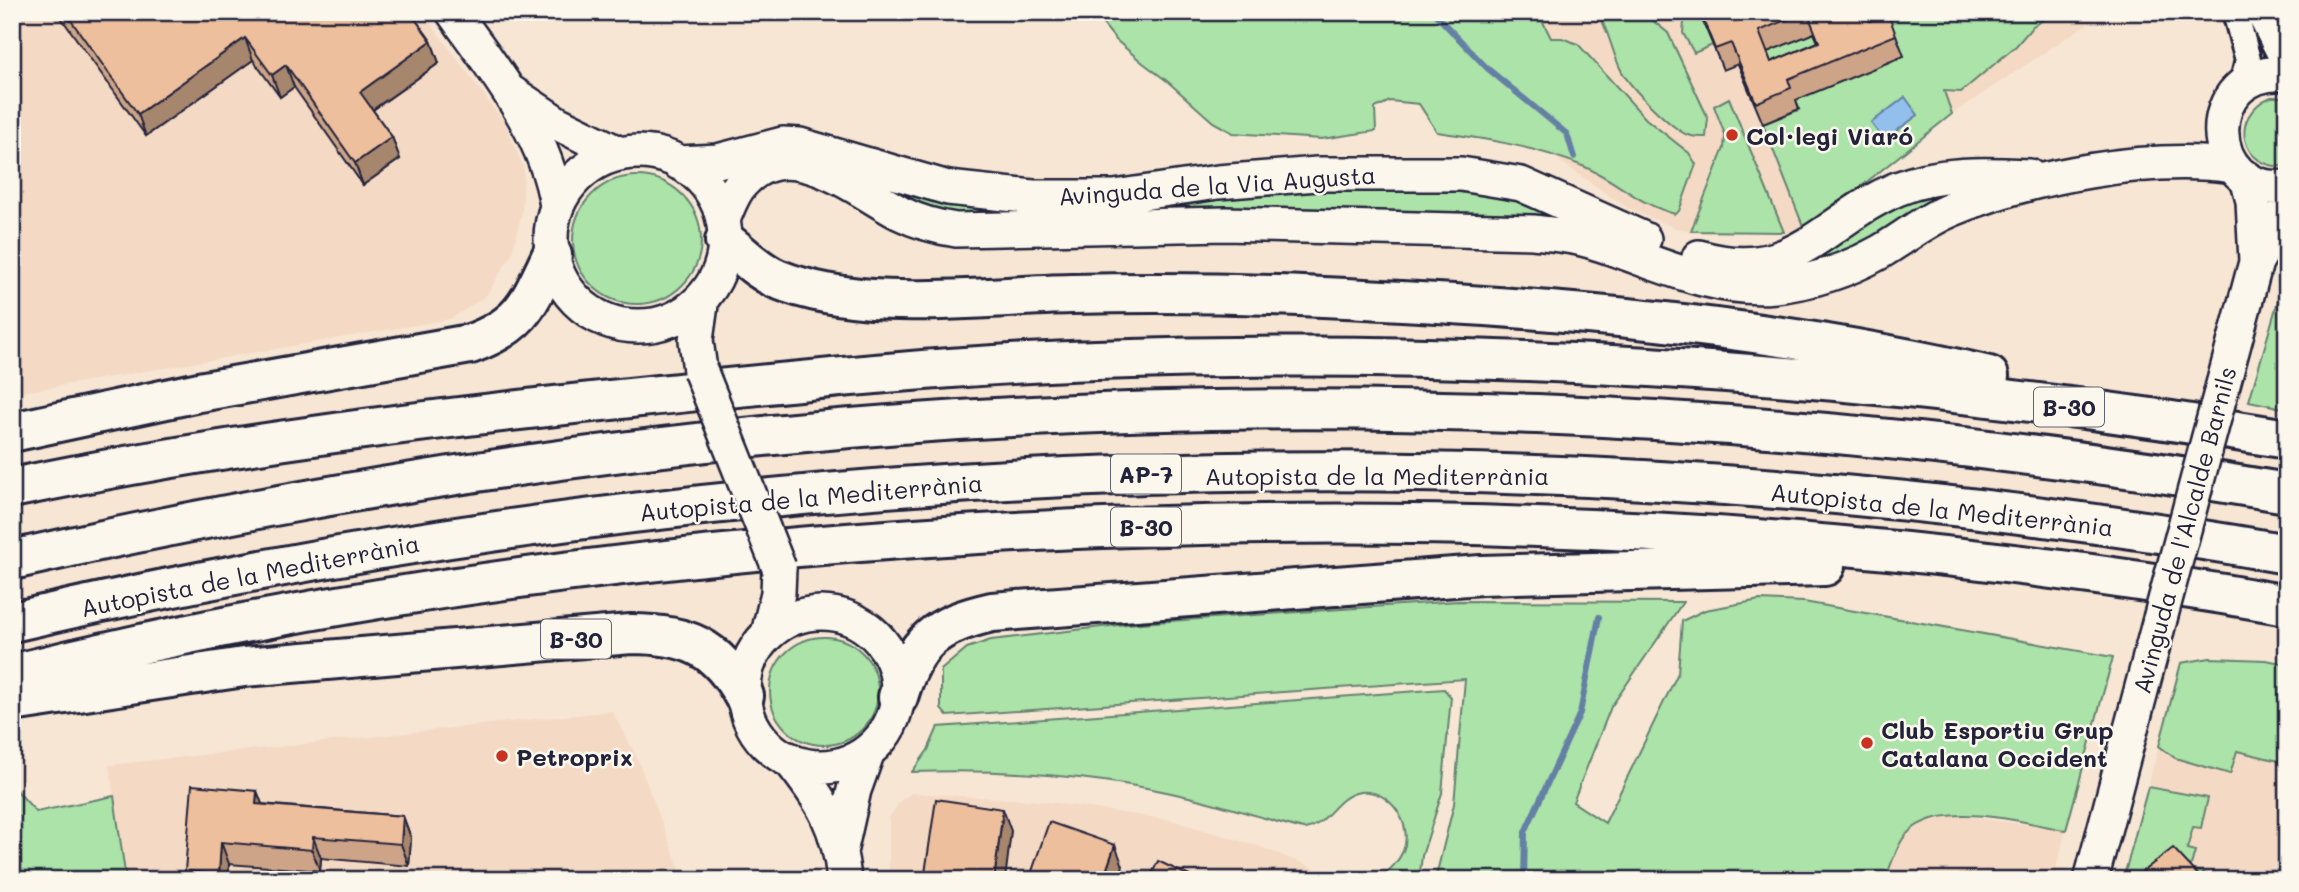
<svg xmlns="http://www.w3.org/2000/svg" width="2299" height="892" font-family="Mali,sans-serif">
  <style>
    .built { fill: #f4dac4 }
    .green { fill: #abe3a8; stroke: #668272; stroke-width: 2 }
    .water { fill: #92bfec; stroke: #6580a5; stroke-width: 2 }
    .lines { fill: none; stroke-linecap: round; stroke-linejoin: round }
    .stream { stroke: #6580a5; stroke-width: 6 }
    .street-casing { stroke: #22223b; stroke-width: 30 }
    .secondary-casing { stroke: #22223b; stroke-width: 38 }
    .highway-casing { stroke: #22223b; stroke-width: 44 }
    .street { stroke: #fbf7ec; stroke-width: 24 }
    .secondary { stroke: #fbf7ec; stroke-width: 33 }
    .highway { stroke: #fbf7ec; stroke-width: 38 }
    .secondary-bridge-casing { stroke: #22223b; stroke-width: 38; stroke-linecap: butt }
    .secondary-bridge { stroke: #fbf7ec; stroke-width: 33 }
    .wall { fill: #cda487; stroke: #22223b; stroke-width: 2; fill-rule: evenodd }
    .shaded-wall { fill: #a7866e; stroke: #22223b; stroke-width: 2 }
    .building { fill: #eebf9d; stroke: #22223b; stroke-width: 2 }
    .poi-dot { fill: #c8321e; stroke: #fbf7ec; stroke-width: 2.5 }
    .labels { text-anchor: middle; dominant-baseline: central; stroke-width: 5; stroke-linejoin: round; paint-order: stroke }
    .shield { fill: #fbf7ec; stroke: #636270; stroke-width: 2 }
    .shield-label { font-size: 23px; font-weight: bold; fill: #22223b }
    .poi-label { font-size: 24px; font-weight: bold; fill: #22223b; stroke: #fbf7ec; text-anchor: start }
    .street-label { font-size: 24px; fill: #22223b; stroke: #fbf7ec }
  </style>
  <rect width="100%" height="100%" fill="#f7e6d4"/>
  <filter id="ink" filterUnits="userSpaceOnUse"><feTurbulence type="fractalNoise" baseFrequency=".0143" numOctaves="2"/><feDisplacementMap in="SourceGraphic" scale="14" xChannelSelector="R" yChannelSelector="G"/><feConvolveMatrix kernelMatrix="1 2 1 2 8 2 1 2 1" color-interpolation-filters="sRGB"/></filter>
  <g filter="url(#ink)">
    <!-- built -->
    <path class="built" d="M12,12H422L505,123L524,169L522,212L512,254L486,296L451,319L12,394Z
      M1459,12H2105L1952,114L1805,231L1703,233L1675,228L1627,208L1552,156Z
      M2210,658L2266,660L2287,664V880H2123L2181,663Z
      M612,711L637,758L684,880H126L109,765Z
      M911,793L1042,801L1171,820L1261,847L1345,880H889V818L901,800Z
      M1948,814L2066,830L2053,880H1885L1903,839L1920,822Z"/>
    <!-- green -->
    <path class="green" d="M1093,12H1538L1551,38H1562L1578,44L1646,119L1689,153L1696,164L1679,211L1675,214C1637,204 1618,181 1585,167C1538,147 1487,139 1437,132L1419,104L1390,101L1375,108L1376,131L1321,139L1233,133L1213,122L1167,81L1143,63L1116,40Z
      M1597,12H1642L1668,33L1708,118L1706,137C1696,137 1688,137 1680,131C1663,119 1628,86 1620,68C1611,49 1609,30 1597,12Z
      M1685,12H1699L1713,45L1694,53L1683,33Z
      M1865,12H2057L2033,26L2016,46L1961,92L1944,91L1952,114L1805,231L1763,124L1799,110L1795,100L1903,56L1778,83L1745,61L1814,33L1818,40Z
      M2271,97H2287V166C2240,171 2228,115 2271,97Z
      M1729,98L1784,232L1691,231L1724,148L1725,135L1714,106Z
      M573 240a64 64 0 1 1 128 0a64 64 0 1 1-128 0Z
      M882,183L1228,192L1485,186L1600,232L983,219L929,209Z
      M1995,184L1806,270L1805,260L1891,203Z
      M2279,297L2287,299V409L2249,401Z
      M1760,600L1804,602L2113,657L2066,830C2022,823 1931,795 1902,840C1895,852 1890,867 1885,880H1435L1454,804L1465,679L947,716L941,709V670L967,648L991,640L1127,624L1458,601L1683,602L1611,707L1573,802L1605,823L1678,673L1682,621L1705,610Z
      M770 691a54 54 0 1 1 108 0a54 54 0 1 1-108 0Z
      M2210,658L2266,660L2287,664V763L2237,751L2230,774L2175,758L2159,746L2181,663Z
      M1444,689L1451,697L1442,793L1422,856L1419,880H1379C1388,871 1398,863 1403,851C1414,825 1390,788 1360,792C1334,796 1327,828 1303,829C1265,819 1227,806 1189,797C1098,775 1004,769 912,772L928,750L938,727Z
      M12,785L36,812L114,796L126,880H12Z
      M2148,787L2208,798L2201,828L2193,827L2187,849L2195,851L2190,869L2227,880H2123Z"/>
    <!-- water -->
    <path class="water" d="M1905,97L1918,115L1884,140L1871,123Z"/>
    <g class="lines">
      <!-- stream -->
      <path class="stream" d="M1433,12L1487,68L1567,134L1574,157
        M1524,880L1525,832L1580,713L1599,617"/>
      <defs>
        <path id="street" d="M2235,12L2248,60L2242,85
          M2258,12L2287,69"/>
        <path id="secondary" d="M453,12C495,71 546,133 557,206
          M2287,74C2198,66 2202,197 2287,187
          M512,93L557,123L620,154
          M551 239a87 87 0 1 1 174 0a87 87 0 1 1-174 0Z
          M679,163L718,161L783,144L800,145L948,188L1033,197H1114L1218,182L1317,174H1461L1521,184L1644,239
          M2247,178L2253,201L2256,262
          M723,220C728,207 733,192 743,182C789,132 856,190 900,213C918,222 936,227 956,230L1226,224L1533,232C1551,234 1569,235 1586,240C1647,257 1709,293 1775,286C1811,282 1848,270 1880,252C1904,238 1927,219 1953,209C2031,176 2150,154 2233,166
          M1699,257C1794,285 1822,221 1897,189C1938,172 1985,174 2029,176
          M700,370L696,340L702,298
          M2221,392L2256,262L2287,208
          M744 690a77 77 0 1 1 154 0a77 77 0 1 1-154 0Z
          M768,634L778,593L779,568
          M789,759C822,800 839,826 844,880
          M841,848L854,790L868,751
          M2091,880L2160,619"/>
        <path id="highway" d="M725,241C743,254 756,270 777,279C863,314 980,296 1071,294C1155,292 1239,293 1323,297C1547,307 1770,325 1989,376
          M12,432L199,392L470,344C523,325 529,303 552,255
          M12,488C223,444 435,418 649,396C798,381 947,365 1096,360C1494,346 1893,374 2287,439
          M12,560C267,502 524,459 784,434C1284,386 1792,409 2287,493
          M12,622C756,450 1534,422 2287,554
          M12,674C318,598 631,556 945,536C1393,508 1844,526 2287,605
          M898,697C915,641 935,625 992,612L1481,575L1825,566
          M12,702L244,667L631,634C687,634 717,646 744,696"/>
      </defs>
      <!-- street casing -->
      <use href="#street" class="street-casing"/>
      <!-- secondary casing -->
      <use href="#secondary" class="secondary-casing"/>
      <!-- highway casing -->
      <use href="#highway" class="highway-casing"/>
      <!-- street -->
      <use href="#street" class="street"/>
      <!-- secondary -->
      <use href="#secondary" class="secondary"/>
      <!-- highway -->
      <use href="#highway" class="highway"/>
      <defs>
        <path id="secondary-bridge" d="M700,370L779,568
          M2160,619L2221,392"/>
      </defs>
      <!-- secondary-bridge casing -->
      <use href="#secondary-bridge" class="secondary-bridge-casing"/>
      <!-- secondary-bridge -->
      <use href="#secondary-bridge" class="secondary-bridge"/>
    </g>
    <!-- wall -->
    <path class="wall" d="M57,12H410L431,41L439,63L373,110L392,137L400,159L363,185L294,87L280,97L253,60L146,136Z
      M1699,12H1866L1870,21L1896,35L1904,56L1796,100L1799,109L1763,124L1738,64L1723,70ZM1814,33L1818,42L1771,62L1767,52Z
      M257,791L262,804L403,816L411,838L409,866L321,858L320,871L229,864L228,880H188L185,871Z"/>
    <!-- shaded-wall -->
    <path class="shaded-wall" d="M245,38L253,60L146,136L138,114Z
      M431,41L439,63L368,113L360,92Z
      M286,65L294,87L280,97L272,75Z
      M392,137L400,159L363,185L355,163Z
      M257,791L265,812L256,804Z
      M1003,809L1011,831L1005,880H994Z
      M403,816L411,838L409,866L401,844Z
      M313,837L321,858L320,871L312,850Z
      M221,842L229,864L228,880H221L219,874Z
      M1115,845L1123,866L1118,880H1103Z"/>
    <!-- building -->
    <path class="building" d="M65,12H410L431,41L360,92L392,137L355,163L286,65L272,75L245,38L138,114Z
      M1700,12H1805L1759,31L1771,62L1819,42L1807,12H1866L1870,21L1888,14L1896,35L1788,79L1791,88L1756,103L1731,43L1715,49Z
      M192,785L257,791L256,804L403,816L401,844L313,837L312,850L221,842L219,874L185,871Z
      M936,799L1003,809L994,880H924Z
      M1049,822L1115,845L1103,880H1029Z
      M2173,848L2203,880H2141L2138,875Z
      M1158,861L1198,880H1149Z"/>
  </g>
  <!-- markers -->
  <g class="poi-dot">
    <circle cx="1732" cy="135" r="7"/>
    <circle cx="1867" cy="743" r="7"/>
    <circle cx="502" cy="756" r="7"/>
  </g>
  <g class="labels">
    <!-- shield labels -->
    <g class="shield">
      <rect x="2034" y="387.5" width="70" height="39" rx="5"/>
      <rect x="1111" y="454.5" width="70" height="39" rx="5"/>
      <rect x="1111" y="507.5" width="70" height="39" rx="5"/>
      <rect x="541" y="619.5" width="70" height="39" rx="5"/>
    </g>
    <g class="shield-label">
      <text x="2069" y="407">B-30</text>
      <text x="1146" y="474">AP-7</text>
      <text x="1146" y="527">B-30</text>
      <text x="576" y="639">B-30</text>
    </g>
    <!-- poi labels -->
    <g class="poi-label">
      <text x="1746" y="135">Col·legi Viaró</text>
      <text x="1881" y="729">Club Esportiu Grup<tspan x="1881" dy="28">Catalana Occident</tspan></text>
      <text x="516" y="756">Petroprix</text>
    </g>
    <!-- street labels -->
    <g class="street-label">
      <text transform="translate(1217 185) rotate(-4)">Avinguda de la Via Augusta</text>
      <text x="1377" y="475">Autopista de la Mediterrània</text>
      <text transform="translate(811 497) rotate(-5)">Autopista de la Mediterrània</text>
      <text transform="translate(1942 509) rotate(6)">Autopista de la Mediterrània</text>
      <text transform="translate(2184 530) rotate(-75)">Avinguda de l'Alcalde Barnils</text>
      <text transform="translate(250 575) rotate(-11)">Autopista de la Mediterrània</text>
    </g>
  </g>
  <!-- margin -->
  <rect width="2299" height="892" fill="none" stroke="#fbf7ec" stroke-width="42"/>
  <rect x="21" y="21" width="2257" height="850" fill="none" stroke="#22223b" stroke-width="2.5" filter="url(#ink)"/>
</svg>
